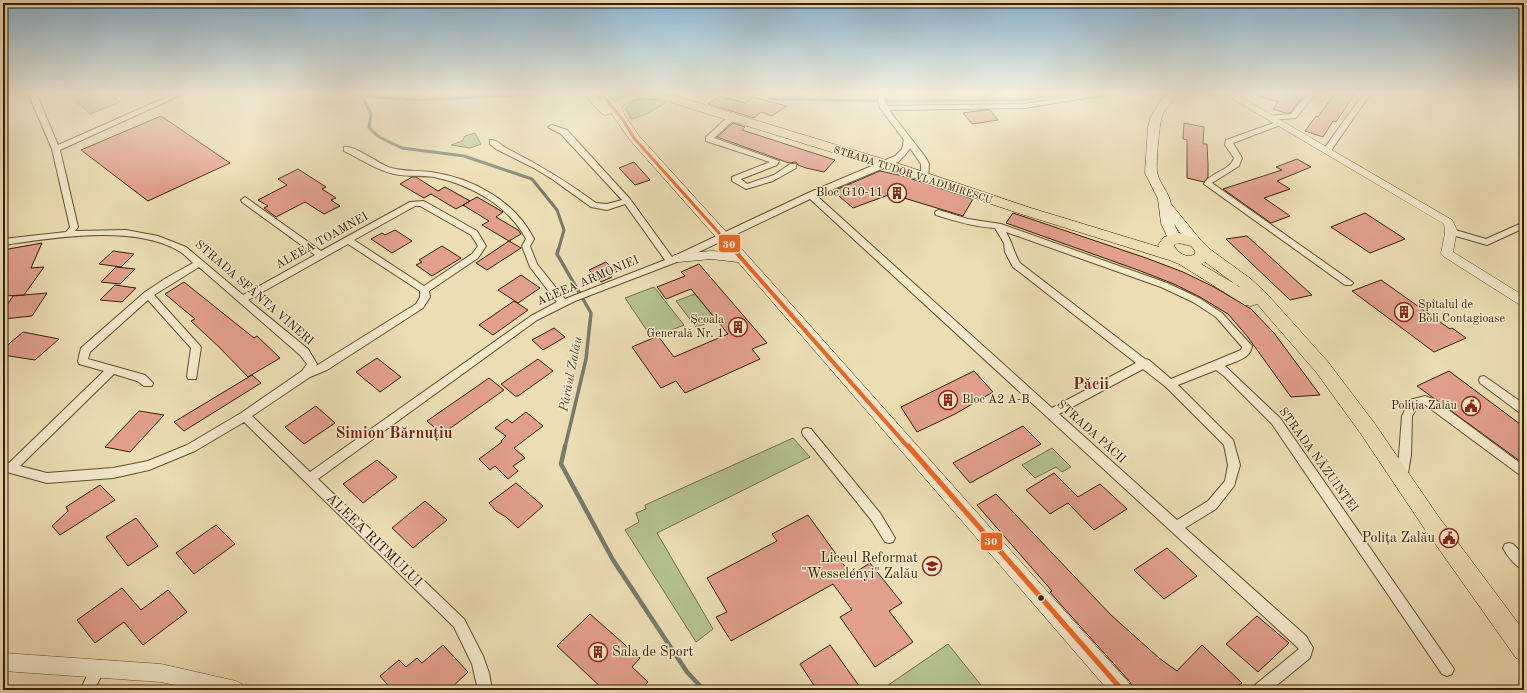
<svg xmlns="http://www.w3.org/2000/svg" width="1527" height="693" font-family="'Old Standard TT',serif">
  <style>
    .green { fill: #b3c28f; stroke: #747048 }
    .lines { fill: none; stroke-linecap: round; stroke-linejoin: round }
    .stream-far2 { stroke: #747b70; stroke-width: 3 }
    .stream-far1 { stroke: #747b70; stroke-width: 3.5 }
    .stream { stroke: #747b70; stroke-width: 4.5 }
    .building { fill: #e39f8e; stroke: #341f02 }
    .minor-casing { stroke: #624e2e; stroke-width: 2 }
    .tertiary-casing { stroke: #624e2e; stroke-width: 1 }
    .secondary-casing { stroke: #341f02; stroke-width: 1 }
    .primary-casing { stroke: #341f02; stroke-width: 1 }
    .minor { fill: #f3e9cd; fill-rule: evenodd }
    .tertiary { fill: #f3e9cd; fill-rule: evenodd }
    .secondary { fill: #f3e9cd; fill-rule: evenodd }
    .primary { fill: #ecddb2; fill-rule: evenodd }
    .bus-1-far2-casing { stroke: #f3e9cd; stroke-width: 5.5 }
    .bus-1-far1-casing { stroke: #f3e9cd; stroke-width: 7 }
    .bus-1-casing { stroke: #f3e9cd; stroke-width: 8 }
    .bus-1-far2 { stroke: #f26522; stroke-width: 3 }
    .bus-1-far1 { stroke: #f26522; stroke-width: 4 }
    .bus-1 { stroke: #f26522; stroke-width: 5 }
    .bus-dot { fill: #341f02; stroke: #f3e9cd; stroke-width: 1.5 }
    .labels { text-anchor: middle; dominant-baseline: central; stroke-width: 3; stroke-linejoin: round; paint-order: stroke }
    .far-street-label { font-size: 10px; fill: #341f02; stroke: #f3e9cd }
    .poi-label { font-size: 12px; fill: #341f02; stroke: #f3e9cd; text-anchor: end }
    .street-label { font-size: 12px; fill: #341f02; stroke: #f3e9cd }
    .water-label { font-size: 13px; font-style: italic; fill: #544d39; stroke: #f3e9cd }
    .near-poi-label { font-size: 14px; fill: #341f02; stroke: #f3e9cd; text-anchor: end }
    .near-street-label { font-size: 14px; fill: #341f02; stroke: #f3e9cd }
    .district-label { font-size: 16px; font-weight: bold; fill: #7a1f14; stroke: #f3e9cd }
    .line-badge { stroke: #f3e9cd; stroke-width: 1.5 }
    .badge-label { font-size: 11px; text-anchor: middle; font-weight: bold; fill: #fff }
  </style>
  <rect width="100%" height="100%" fill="#ecddb2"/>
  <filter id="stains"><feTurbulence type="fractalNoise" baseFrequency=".005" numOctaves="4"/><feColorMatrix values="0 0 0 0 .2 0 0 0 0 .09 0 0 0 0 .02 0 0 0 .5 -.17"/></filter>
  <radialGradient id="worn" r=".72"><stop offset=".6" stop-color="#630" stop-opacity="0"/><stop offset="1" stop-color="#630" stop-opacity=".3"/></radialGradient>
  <!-- green -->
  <path class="green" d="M71,93H109L120,102L90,114L68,94Z
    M647,98L665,103L647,114L631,119L626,109C630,100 639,99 647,98Z
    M475,133L481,144L470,148L451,145L462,141L465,136Z
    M654,287L684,325L652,338L625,298Z
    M695,294L716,320L696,327L676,301Z
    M793,438L810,457L657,533L713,629L696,642L625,530L639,522L636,513L646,509L645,505Z
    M1052,448L1071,467L1062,472L1056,467L1035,478L1022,465Z
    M948,644L985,690H881Z"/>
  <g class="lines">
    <!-- stream-far2 -->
    <path class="stream-far2" d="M357,93L362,96L371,114L369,128L379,137L402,148L464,156L532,179L557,210L564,230L558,251
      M362,96L416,100L535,94
      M770,99L890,101L1021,100L1073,93"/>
    <!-- stream-far1 -->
    <path class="stream-far1" d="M558,250L557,254L591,313L586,359L565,447"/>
    <!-- stream -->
    <path class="stream" d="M565,446L561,464L613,560L687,672L704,690"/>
  </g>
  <!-- building -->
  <path class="building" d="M1257,93H1305L1290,113H1285L1273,109L1278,102L1257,95Z
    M1335,93H1355L1336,122L1333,121L1323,137L1305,131L1316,116L1318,117Z
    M719,96L745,103L752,97L787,106L772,116L761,112L754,118L708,104Z
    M984,110H990L998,120L972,124L963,113Z
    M161,116L230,163L148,201L81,150Z
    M733,123L745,127L742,130L835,160L824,172L806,168L798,165L796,162L789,163L717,137Z
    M1184,123L1204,127L1203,144H1207L1208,164V177L1204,182L1187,178V140L1183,139Z
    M1297,159L1311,167L1277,181L1290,189L1264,198L1290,216L1271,223L1223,189L1282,170L1276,167Z
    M634,162L650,180L635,185L619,168Z
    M298,169L326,187L322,189L336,198L331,200L340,206L324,214L305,202L276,217L264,208L268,206L258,200L287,185L278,179Z
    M880,171L903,176L973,199L963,216L891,194L853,208L833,191Z
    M412,177H416L438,191L445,187L470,201L456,209L431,194L424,198L400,184Z
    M477,197L503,212L496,217L518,230L521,234L509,241L482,225L489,221L463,205Z
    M1013,213L1146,258L1183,272L1214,287L1251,309L1274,333L1320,395L1291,397L1247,336L1228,314L1200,297L1174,284L1138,270L1006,223Z
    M1365,213L1405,239L1370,253L1331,227Z
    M395,230L412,241L392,253L371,239L382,233L385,235Z
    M1247,236L1278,264L1312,295L1290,300L1226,239Z
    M509,241L521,248L487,270L476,263Z
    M42,243L31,268L44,267L24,295L3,296V250Z
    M442,246L461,258L432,276L416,265L422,262L419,260Z
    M113,251L134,254L121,267L99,264Z
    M606,262L615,271L609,274L612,277L601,282L589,270Z
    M699,264L767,343L752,349L760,359L685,393L676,381L661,388L632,347L658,336L674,357L728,334L691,289L666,299L657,287L685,276L681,272Z
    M116,267L135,269L120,284L101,282Z
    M521,275L540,288L518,303L498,290Z
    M1381,280L1450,329L1452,328L1466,338L1434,352L1352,291Z
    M184,282L254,338L257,336L280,358L248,377L219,347L191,321L195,319L165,294Z
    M115,285L136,288L122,302L100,300Z
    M47,293L32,316L3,319V311L13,296Z
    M514,301L528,310L493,335L479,325Z
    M554,328L565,337L543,350L532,340Z
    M23,332L59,339L35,360L3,355V349Z
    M377,358L401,377L380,392L356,372Z
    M538,359L553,371L518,396H515L501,384Z
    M974,371L993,392L955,414L917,432L901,407Z
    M1449,371L1524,427V464L1417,386Z
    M252,375L261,383L184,431L174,422Z
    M489,378L504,390L442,434L427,421Z
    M316,406L335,423L304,444L285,427Z
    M139,411L164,415L130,452L105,447Z
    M526,412L543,426L514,448L525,458L513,466L518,471L508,479L495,466L490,470L479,459L502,442L501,441L506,436L495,428L507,419L512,423Z
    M1023,426L1041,444L970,483L953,463Z
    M377,460L397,477L363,503L343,484Z
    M1054,473L1078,497L1100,484L1127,509L1094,530L1068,503L1050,514L1026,490Z
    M516,483L543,506L518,528L506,517L496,511L489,503Z
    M100,485L115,500L60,535L52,526L68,511L66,507Z
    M996,494L1111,615L1159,658L1177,671L1202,645L1242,683L1231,690H1134L1130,682L1063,607L1050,592L1052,591L977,505Z
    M425,501L447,520L413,548L392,528Z
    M808,515L851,575L870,563L902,603L889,611L913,642L875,667L840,617L852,610L833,584L731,641L716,617L727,612L707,578L777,541L772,534Z
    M136,518L158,546L128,566L106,537Z
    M216,525L235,544L194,574L176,553Z
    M1167,548L1197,576L1164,599L1134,570Z
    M122,588L141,610L168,590L187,612L143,645L124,622L95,643L77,620Z
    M590,614L640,658L632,667L648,682L640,690H604L557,646Z
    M1257,616L1289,643L1258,672L1226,644Z
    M443,645L468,672L449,690H392L380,676L399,660L406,667L417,658L422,663Z
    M830,645L862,690H817L800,664Z"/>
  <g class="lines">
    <defs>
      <path id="minor" d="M28,93H36L58,145L176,93H185L60,150L78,227L75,231L126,230L158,236L186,247L243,295L315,255L242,202L241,200L245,197L321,251L410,202L424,201L477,231L486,246L478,258L429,291L430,297L423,308L327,370L310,377L252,416L310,472L531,316L557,302L530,267L522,246L526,239C508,205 471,185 434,177C421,175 408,177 394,174C376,170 361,159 344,151V147C354,145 378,163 388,167C402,172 416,170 431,172C473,178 515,201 534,239L530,246L537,264L565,299L665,260L625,204L607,210L591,207L552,179L534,168L496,149L490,144V140C497,139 501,145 506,148C540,165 566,181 596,203L607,204L622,200L561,134L548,127L552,125L567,130L630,199L672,257L808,193L895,156L902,149L904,140L880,108L877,93H883L887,106L1025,104L1091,93H1103V95L1025,108L889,110L926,158L929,164L928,179H922L921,177V164L910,148L905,155L898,162L817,196L1052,408L1136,363L1013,267L1005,252L1004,243L995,228C975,227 955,221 936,215L935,213L936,211L939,210L968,219L1001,224L1167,283L1199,298L1222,313L1252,346C1250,359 1236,361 1225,366L1280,418L1454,669L1452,674L1447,676L1442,674L1272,424L1224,376L1216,370L1178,385L1233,440L1240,465L1234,486L1216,509L1185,528L1306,636L1313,648L1310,658L1271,690H1253L1255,685L1299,649L1296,646L810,199L682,260L575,301L537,320L318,479L464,619L483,656L489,673L492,690H478L472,664L454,627L244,422L195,451L149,470L113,478L47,483L3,471V461L9,463L104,371L79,364L78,361L81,348L145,292L166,278L193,263C189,259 184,254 179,251C132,224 55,238 3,245V239L66,232L70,227L52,149ZM415,206H420L471,235L478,246L472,254L424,286L354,240ZM1006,232L1161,287L1193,302L1216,317L1242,347L1241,350L1171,379L1149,360L1145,359L1020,263C1014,253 1012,242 1006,232ZM348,244L420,291V297L416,304L316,366L317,364L308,349L248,300ZM199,267L300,355L307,364L302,371L241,413L187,445L148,461L113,468L47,473L20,466L114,374L137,381L144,386H152L153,383L145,375L88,359L90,352L148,300L191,348L187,376L188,379H196L201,347L154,295ZM1143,369L1166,387L1224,445L1228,465L1225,481L1208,501L1177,520L1059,414Z
        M1308,93H1316L1296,118L1270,120L1266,118L1270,116L1291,114Z
        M1364,93H1371L1330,152H1324L1323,150Z
        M729,116H732L736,118L714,138L779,161L777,165L741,179L747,184L774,175L790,164H796V168L773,181L746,189L732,181V177L770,162L706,141V137Z
        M1276,122H1282L1283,124L1233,143L1242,158L1239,166L1212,183L1351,281L1353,283L1351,285H1345L1204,184C1210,172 1230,171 1234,158L1225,145L1226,140Z
        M1524,222V228L1487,245L1449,234L1448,232L1452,229L1486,239Z
        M1484,376L1524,404V414L1520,413L1480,383L1479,380L1480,377Z
        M1425,396L1435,400L1524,466V477L1520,475L1424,404L1418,406L1412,416L1411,455L1407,479L1405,482L1401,484L1397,482L1395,479L1399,455L1402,416L1410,400Z
        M807,428L811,429L880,513L895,538L893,542L889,543L885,542L872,521L803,435L802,432L803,429Z
        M1509,543L1513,544L1524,555V570C1516,567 1507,556 1503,548L1505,544Z
        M99,660L104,662L106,667L94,690H80L94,662Z"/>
      <path id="tertiary" d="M1223,93H1234L1452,220L1457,230L1453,252L1524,296V306L1520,305L1443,256L1441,253L1445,233L1444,224Z
        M3,653L161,664L236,681L242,684L245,690H197L161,682L3,671Z"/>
      <path id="secondary" d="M583,93H594L603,103L596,93H607L615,103C624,91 652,90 666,94L667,96L666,98C651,102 633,92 622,108L624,114L639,136L748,256L1129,683L1132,690H1108L738,262L711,259L679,262L674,261L672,258L674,255L679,254L711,251L729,252L630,140L611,113L606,115L602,114Z
        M1167,93H1178C1173,101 1166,107 1162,116C1159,125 1156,163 1157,172C1159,183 1169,192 1171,204L1203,243L1201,246C1188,249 1181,233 1174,224L1181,238L1179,241L1174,242L1169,241L1161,223L1158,199L1145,173L1148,127L1151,116L1159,103Z"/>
      <path id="primary" d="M648,93H666L906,166L1031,208L1159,247L1158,245L1164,237L1179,233L1201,240L1211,250L1251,279L1267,294L1328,362L1375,424L1438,516L1524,631V661L1516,658L1424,528L1361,434L1316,372L1257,304L1251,306L1245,305L1179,264L1169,260L1021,214L896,172L650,96ZM1179,243L1191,246L1195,251V254C1187,259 1177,253 1174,245ZM1205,262L1239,287H1240L1201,264Z"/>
    </defs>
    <!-- minor casing -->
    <use href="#minor" class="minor-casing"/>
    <!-- tertiary casing -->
    <use href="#tertiary" class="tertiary-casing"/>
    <!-- secondary casing -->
    <use href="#secondary" class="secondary-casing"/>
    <!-- primary casing -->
    <use href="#primary" class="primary-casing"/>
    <!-- minor -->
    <use href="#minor" class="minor"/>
    <!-- tertiary -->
    <use href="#tertiary" class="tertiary"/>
    <!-- secondary -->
    <use href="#secondary" class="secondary"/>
    <!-- primary -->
    <use href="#primary" class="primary"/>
    <defs>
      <path id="bus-1-far2" d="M601,93L623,120L634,138L735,251"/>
      <path id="bus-1-far1" d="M734,250L908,447"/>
      <path id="bus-1" d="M908,446L1122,690"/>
    </defs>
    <!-- bus-1-far2 casing -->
    <use href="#bus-1-far2" class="bus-1-far2-casing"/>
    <!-- bus-1-far1 casing -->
    <use href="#bus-1-far1" class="bus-1-far1-casing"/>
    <!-- bus-1 casing -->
    <use href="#bus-1" class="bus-1-casing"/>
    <!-- bus-1-far2 -->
    <use href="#bus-1-far2" class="bus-1-far2"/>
    <!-- bus-1-far1 -->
    <use href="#bus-1-far1" class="bus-1-far1"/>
    <!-- bus-1 -->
    <use href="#bus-1" class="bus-1"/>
  </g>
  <!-- sky -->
  <linearGradient id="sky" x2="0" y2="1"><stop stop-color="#8bb6d5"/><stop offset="0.49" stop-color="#f6f0dc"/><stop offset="1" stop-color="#f6f0dc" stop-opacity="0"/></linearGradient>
  <rect width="1527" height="190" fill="url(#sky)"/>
  <!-- icons -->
  <defs>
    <symbol id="building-ring" viewBox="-11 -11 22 22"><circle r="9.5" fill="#f3e9cd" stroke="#8f2418" stroke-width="1.5"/><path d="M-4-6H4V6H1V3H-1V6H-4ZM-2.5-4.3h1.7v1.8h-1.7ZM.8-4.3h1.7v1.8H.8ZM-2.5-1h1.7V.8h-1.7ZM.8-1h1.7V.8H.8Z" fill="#8f2418"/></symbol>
    <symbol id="civic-ring" viewBox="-11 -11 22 22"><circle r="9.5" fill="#f3e9cd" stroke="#8f2418" stroke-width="1.5"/><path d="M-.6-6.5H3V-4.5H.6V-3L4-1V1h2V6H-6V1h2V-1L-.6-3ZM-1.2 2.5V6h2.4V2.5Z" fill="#8f2418"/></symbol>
    <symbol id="school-ring" viewBox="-11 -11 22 22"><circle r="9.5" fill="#f3e9cd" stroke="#8f2418" stroke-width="1.5"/><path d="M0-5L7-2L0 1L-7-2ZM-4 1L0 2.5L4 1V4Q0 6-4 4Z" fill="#8f2418"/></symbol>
  </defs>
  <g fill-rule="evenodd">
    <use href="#building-ring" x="886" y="182" width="22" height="22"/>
    <use href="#building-ring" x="1393" y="301" width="22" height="22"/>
    <use href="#building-ring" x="727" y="316" width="22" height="22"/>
    <use href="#building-ring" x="937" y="389" width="22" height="22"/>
    <use href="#civic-ring" x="1460" y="395" width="22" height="22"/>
    <use href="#civic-ring" x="1438" y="527" width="22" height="22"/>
    <use href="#school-ring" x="921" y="555" width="22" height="22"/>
    <use href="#building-ring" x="587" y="641" width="22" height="22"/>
  </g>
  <!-- markers -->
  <circle class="bus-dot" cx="1041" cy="598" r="3.5"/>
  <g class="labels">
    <!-- far-street labels -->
    <g class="far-street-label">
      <text transform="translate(913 175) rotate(18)">STRADA TUDOR VLADIMIRESCU</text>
    </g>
    <!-- poi labels -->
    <g class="poi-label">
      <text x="883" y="193">Bloc G10-11</text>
      <text x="1418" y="305" text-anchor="start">Spitalul de<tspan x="1418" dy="14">Boli Contagioase</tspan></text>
      <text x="724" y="320">Școala<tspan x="724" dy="14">Generală Nr. 1</tspan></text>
      <text x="962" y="400" text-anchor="start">Bloc A2 A-B</text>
      <text x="1457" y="406">Poliția Zalău</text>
    </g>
    <!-- street labels -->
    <g class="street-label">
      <text transform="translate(322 241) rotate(-29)">ALEEA TOAMNEI</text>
      <text transform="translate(588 281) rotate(-23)">ALEEA ARMONIEI</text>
      <text transform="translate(254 293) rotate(41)">STRADA SFÂNTA VINERI</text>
      <text transform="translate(1091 432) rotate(42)">STRADA PĂCII</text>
      <text transform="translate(1318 460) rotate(54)">STRADA NĂZUINȚEI</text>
    </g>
    <!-- water labels -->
    <g class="water-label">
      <text transform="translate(571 374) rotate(-79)">Pârâul Zalău</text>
    </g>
    <!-- near-poi labels -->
    <g class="near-poi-label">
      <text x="1435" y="538">Polița Zalău</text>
      <text x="918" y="558">Liceul Reformat<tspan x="918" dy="16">"Wesselényi" Zalău</tspan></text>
      <text x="612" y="652" text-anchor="start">Sala de Sport</text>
    </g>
    <!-- near-street labels -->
    <g class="near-street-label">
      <text transform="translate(374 540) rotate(44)">ALEEA RITMULUI</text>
    </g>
    <!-- district labels -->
    <g class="district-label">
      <text x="1091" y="385">Păcii</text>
      <text x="394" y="434">Simion Bărnuțiu</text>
    </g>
  </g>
  <g class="line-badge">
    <rect x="718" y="234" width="23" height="19" rx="4" fill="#f26522"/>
    <rect x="980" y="532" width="23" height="19" rx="4" fill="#f26522"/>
  </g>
  <g class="badge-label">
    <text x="729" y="248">30</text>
    <text x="991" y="545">30</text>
  </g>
  <!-- margin -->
  <rect width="1527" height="693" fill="none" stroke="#ecddb2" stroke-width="16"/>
  <rect x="4" y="4" width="1519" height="685" fill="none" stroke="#341f02" stroke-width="2"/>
  <rect x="8" y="8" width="1511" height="677" fill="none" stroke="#341f02"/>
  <rect width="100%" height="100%" filter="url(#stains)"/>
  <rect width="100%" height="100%" fill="url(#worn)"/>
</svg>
